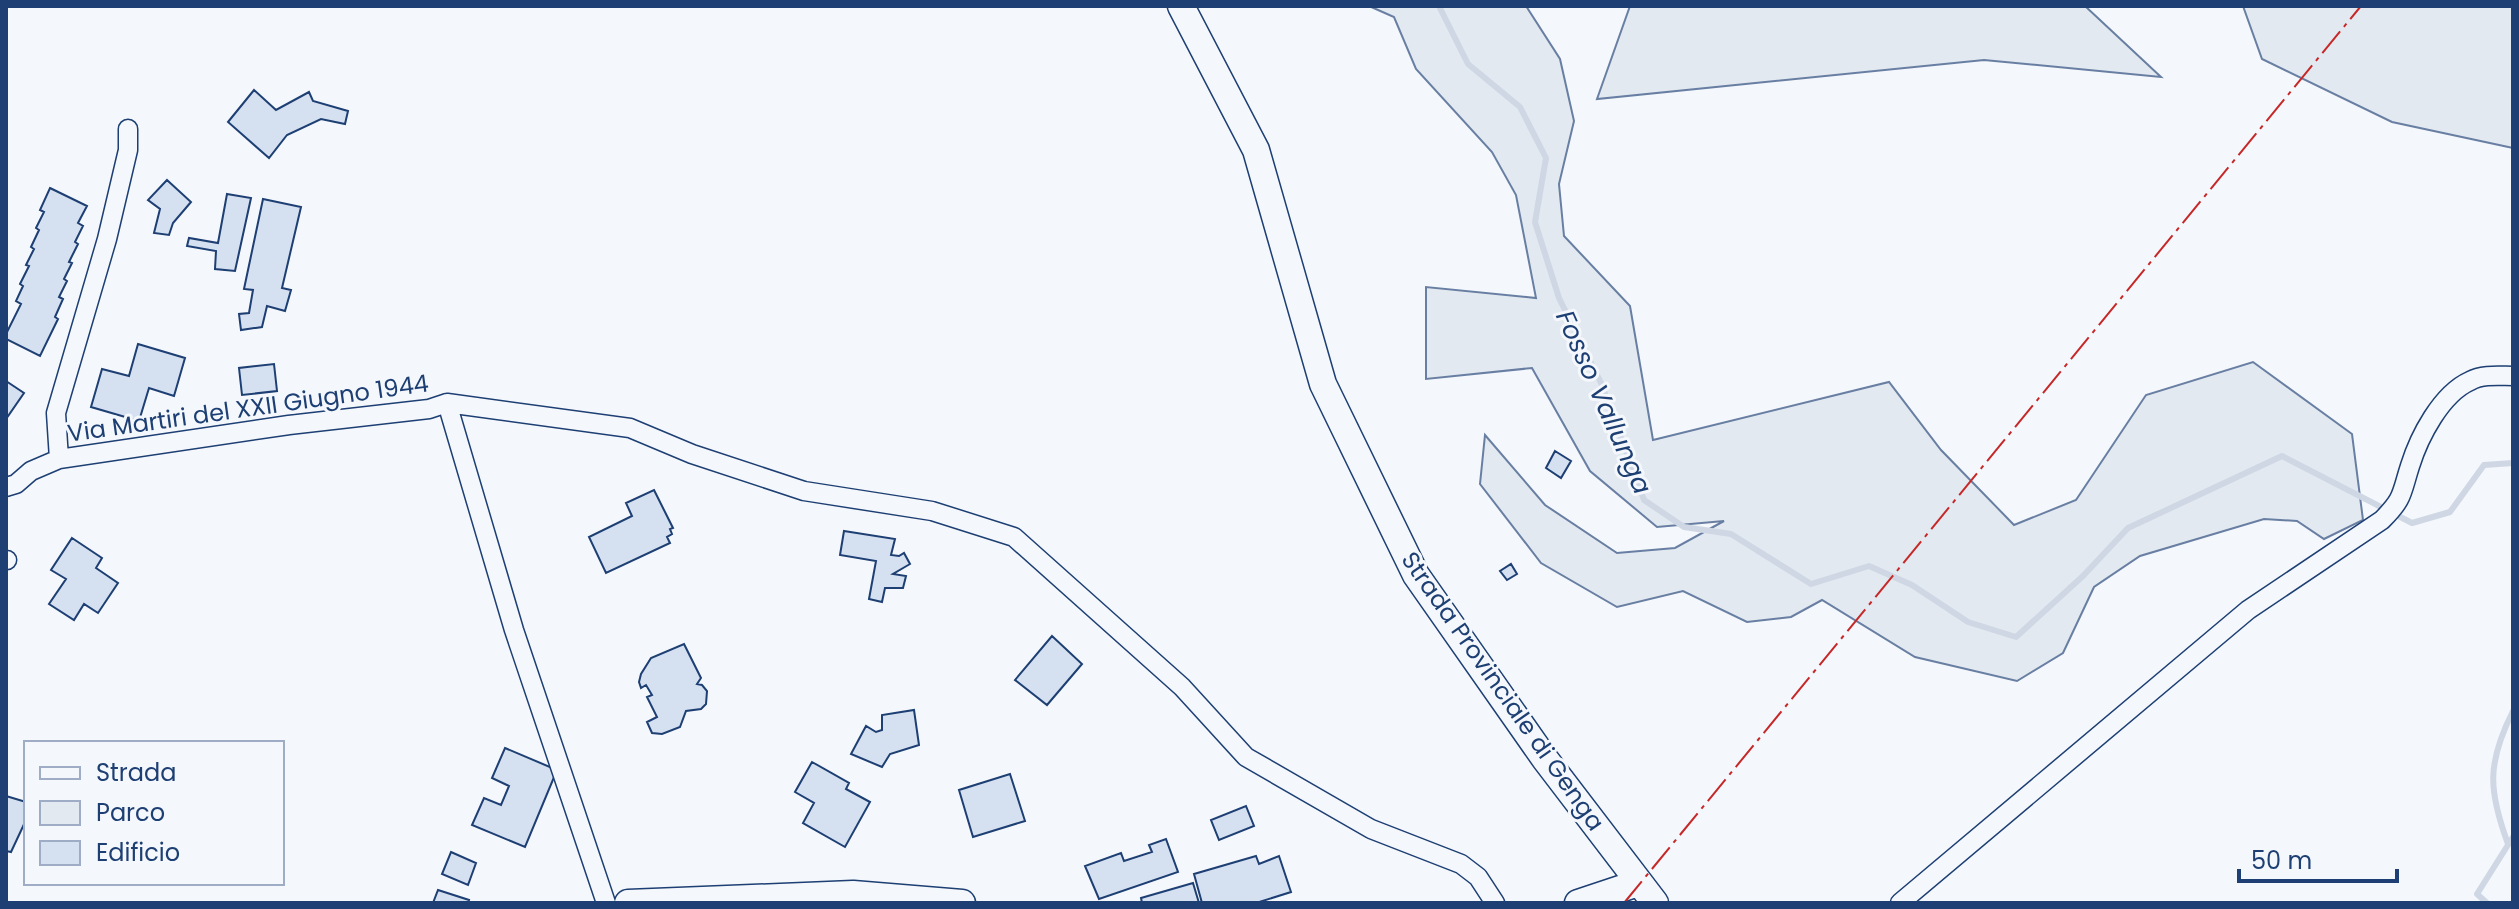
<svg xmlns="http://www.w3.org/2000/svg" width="2519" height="909" font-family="Poppins,sans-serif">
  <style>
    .green { fill: #e3e9f0; stroke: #687fa3; stroke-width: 2 }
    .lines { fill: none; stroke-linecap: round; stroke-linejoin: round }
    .stream { stroke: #cfd7e4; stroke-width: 6 }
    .building { fill: #d5e0f0; stroke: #1d3f73; stroke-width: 2 }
    .street-casing { stroke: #1d3f73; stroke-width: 21 }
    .secondary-casing { stroke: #1d3f73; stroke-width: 29 }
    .street { stroke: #f4f7fb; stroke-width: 18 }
    .secondary { stroke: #f4f7fb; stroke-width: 26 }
    .power { stroke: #c62828; stroke-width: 2; stroke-dasharray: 28 6 4 6; stroke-linecap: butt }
    .labels { text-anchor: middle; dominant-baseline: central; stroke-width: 6; stroke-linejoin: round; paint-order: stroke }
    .street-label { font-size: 24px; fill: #1d3f73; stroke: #f4f7fb }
    .water-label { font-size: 26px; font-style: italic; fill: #1d3f73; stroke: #f4f7fb }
  </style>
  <rect width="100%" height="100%" fill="#f4f7fb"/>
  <!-- green -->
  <path class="green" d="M1369,6H1526L1560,59L1574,121L1559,184L1564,236L1630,306L1653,440L1889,382L1941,450L2014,525L2076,500L2146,395L2253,362L2352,434L2363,520L2324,539L2297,521L2264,519L2140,556L2094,587L2063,653L2017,681L1915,657L1822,600L1791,617L1747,622L1683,591L1617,607L1541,563L1480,484L1485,435L1545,505L1617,553L1675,548L1724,521L1657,527L1590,471L1532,368L1426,379V287L1536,298L1516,195L1492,152L1416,69L1394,17Z
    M1630,6H2085L2161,77L1984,60L1597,99Z
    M2243,6H2513V148L2392,122L2262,59Z"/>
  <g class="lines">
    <!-- stream -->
    <path class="stream" d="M1439,6L1468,64L1520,107L1546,158L1535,222L1559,298L1601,383L1644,500L1684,527L1731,534L1811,584L1869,566L1912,585L1968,622L2016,637L2083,576L2128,528L2282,456L2412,523L2450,512L2484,465L2513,463
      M2508,844C2488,790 2487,763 2513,711
      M2487,903L2477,894L2513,837"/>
  </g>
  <!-- building -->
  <path class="building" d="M254,90L276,110L309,92L313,101L348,111L345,124L321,119L287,135L269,158L228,122Z
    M167,180L191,202L173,223L169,235L154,233L160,209L148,200Z
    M50,188L87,206L78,223L83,226L75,242L78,244L69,262L72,263L64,279L67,281L59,297L63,299L55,317L58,319L40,356L6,339V334L21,304L16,301L23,286L20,284L29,266L26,265L34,249L31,247L39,230L36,228L44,212L40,210Z
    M227,194L251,198L235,271L215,269L216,251L187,246L189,238L218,243Z
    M263,199L301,207L282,288L291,290L285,311L267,306L262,327L241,330L239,314L249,313L253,290L244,289Z
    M138,344L185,358L174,396L149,388L139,421L91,407L102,369L129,376Z
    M274,364L277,391L242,395L239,368Z
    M6,381L24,393L6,419Z
    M1555,451L1571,461L1561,478L1546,468Z
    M654,490L673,528L670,529L672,534L667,537L670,543L606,573L589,537L632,516L626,503Z
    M844,531L895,539L891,555L899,556L904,553L910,564L893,574L906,576L903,588H885L882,602L869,599L876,561L840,555Z
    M72,538L102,558L96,568L118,583L98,613L84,604L74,620L49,604L66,579L51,570Z
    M1511,564L1517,574L1507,580L1500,571Z
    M1052,636L1082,664L1047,705L1015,680Z
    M684,644L701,678L697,684L702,685L707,691L706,704L701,709L686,711L680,727L662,734L652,733L647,722L657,717L647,697L652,695L646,685L641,688L639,682L641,674L651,658Z
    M914,710L919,745L890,754L882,767L851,754L866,726L876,732L882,730V715Z
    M505,748L557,770L525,847L472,825L484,798L501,805L509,786L492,778Z
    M812,762L849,783L846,789L870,802L845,847L803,823L814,803L795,792Z
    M1010,774L1025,821L973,837L959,790Z
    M6,796L26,802V820L11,852L6,851Z
    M1246,806L1254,826L1219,840L1211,820Z
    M1166,839L1178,872L1099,899L1085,866L1121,853L1124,861L1152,852L1149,845Z
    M451,852L476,863L468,885L442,874Z
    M1256,856L1259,864L1279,856L1291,892L1256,903H1202L1194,874Z
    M1193,883L1199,903H1142L1141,898Z
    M438,890L469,900L468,903H433Z"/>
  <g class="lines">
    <defs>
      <path id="street" d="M447,403L514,630L606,903
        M59,459L56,413L107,239L128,150V129
        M6,487L16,484L31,471L59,459L289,425L429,409L447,403L630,428L692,454L804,491L932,511L1014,537L1182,687L1246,757L1371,829L1461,864L1478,877L1495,903
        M6,560H7
        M1900,903L2248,610L2382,520C2404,498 2401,494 2410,466C2419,437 2441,394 2470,381C2483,374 2499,376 2513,376"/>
      <path id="secondary" d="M1181,6L1256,150L1323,384L1416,575L1545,759L1655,903
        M628,903L853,894L962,903
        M1578,903L1638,883"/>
    </defs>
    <!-- street casing -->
    <use href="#street" class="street-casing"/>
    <!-- secondary casing -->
    <use href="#secondary" class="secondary-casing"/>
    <!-- street -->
    <use href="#street" class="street"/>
    <!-- secondary -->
    <use href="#secondary" class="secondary"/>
    <!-- power -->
    <path class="power" d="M1624,903L2361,6"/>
  </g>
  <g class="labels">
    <!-- street labels -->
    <g class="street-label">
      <text transform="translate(248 408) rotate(-8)">Via Martiri del XXII Giugno 1944</text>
      <text transform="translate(1503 691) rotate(55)">Strada Provinciale di Genga</text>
    </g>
    <!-- water labels -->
    <g class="water-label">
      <text transform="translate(1604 402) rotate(66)">Fosso Vallunga</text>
    </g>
  </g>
  <!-- border -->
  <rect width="2519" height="909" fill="none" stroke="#1d3f73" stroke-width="16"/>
  <!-- legend -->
  <rect x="24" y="741" width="260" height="144" fill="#f4f7fb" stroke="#9eadc5" stroke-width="2"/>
  <rect x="40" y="767" width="40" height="12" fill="#f4f7fb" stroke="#9eadc5" stroke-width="2"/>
  <text x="96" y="781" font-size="24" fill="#1d3f73">Strada</text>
  <rect x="40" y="801" width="40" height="24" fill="#e3e9f0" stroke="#9eadc5" stroke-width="2"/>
  <text x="96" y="821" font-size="24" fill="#1d3f73">Parco</text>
  <rect x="40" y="841" width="40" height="24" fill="#d5e0f0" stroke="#9eadc5" stroke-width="2"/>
  <text x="96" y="861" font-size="24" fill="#1d3f73">Edificio</text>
  <!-- scale -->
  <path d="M2239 869v12h158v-12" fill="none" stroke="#1d3f73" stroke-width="4"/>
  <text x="2251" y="869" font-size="24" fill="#1d3f73" stroke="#f4f7fb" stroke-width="6" paint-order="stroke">50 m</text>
</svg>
